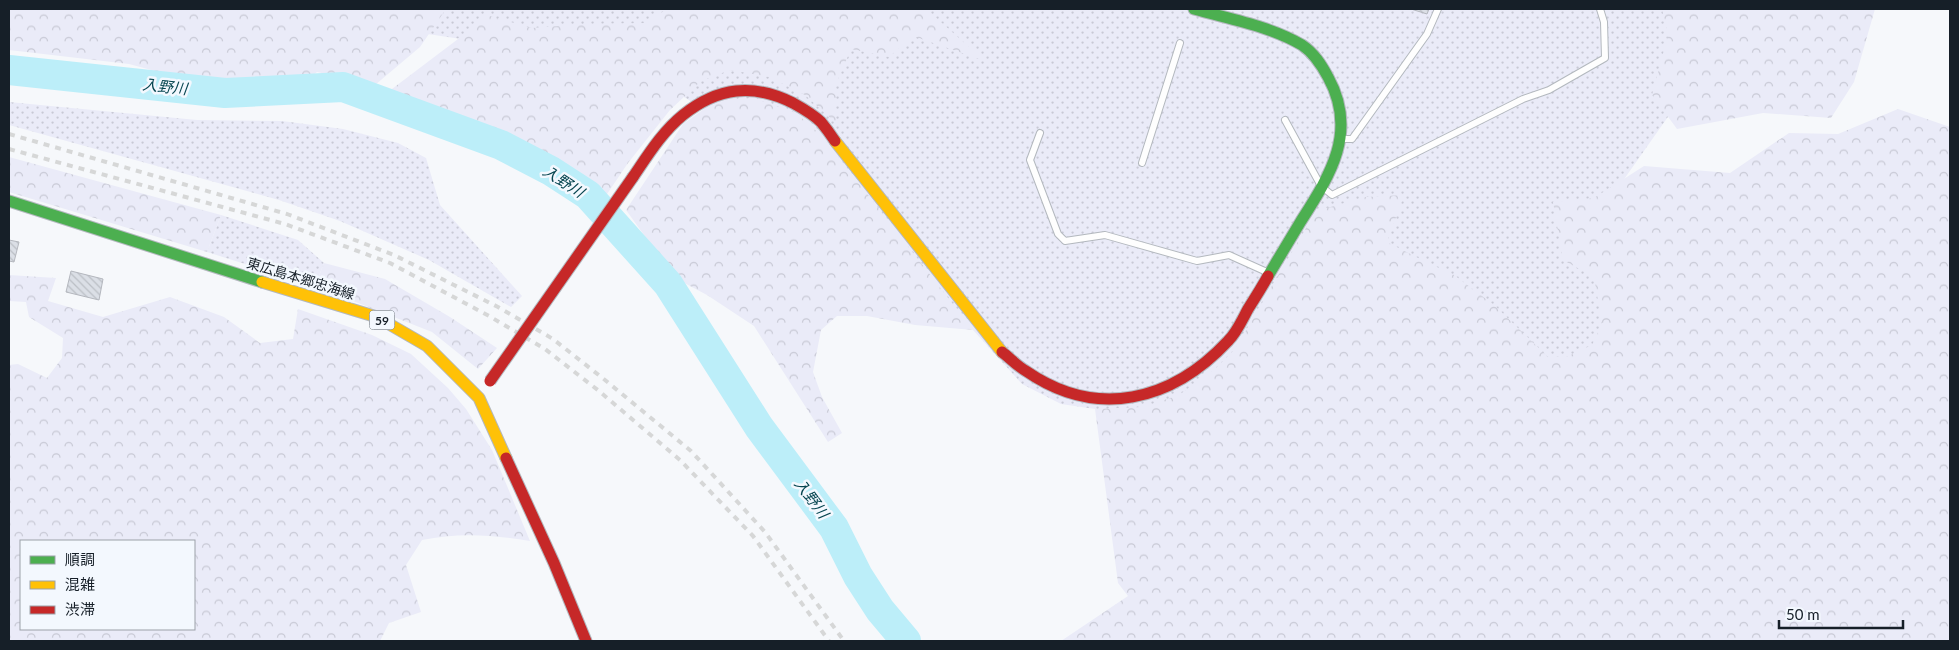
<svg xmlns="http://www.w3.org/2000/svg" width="1959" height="650" font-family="Lato,'Noto Sans JP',sans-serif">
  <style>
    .green { fill: url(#green-dots) }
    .forest { fill: url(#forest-crowns); fill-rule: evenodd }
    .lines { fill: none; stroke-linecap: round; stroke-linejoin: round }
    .river { stroke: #bceef9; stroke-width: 30 }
    .building { fill: url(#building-back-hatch); stroke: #b4b7be }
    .lane-casing { stroke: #b3b8be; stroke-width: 8 }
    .fast-casing { stroke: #b3b8be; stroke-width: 13 }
    .slow-casing { stroke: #b3b8be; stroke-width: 13 }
    .jam-casing { stroke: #b3b8be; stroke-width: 13 }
    .lane { stroke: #fefefe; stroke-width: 6 }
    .fast { stroke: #4caf50; stroke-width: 11 }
    .slow { stroke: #ffc107; stroke-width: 11 }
    .jam { stroke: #c62828; stroke-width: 11 }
    .rail { stroke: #d6d7d7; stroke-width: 4; stroke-dasharray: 6 6; stroke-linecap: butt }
    .jam-bridge-casing { stroke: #b3b8be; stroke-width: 13; stroke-linecap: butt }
    .jam-bridge { stroke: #c62828; stroke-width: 11 }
    .labels { text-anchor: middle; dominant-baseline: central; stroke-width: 5; stroke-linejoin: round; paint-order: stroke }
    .shield { fill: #f3f8fe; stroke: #586068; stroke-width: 1 }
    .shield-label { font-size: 12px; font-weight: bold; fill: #161f28 }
    .street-label { font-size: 14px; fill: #161f28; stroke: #f3f8fe }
    .water-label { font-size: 15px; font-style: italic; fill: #064550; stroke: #f3f8fe }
  </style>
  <defs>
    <pattern id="green-dots" width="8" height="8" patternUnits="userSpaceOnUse" patternTransform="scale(1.25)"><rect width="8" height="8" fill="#eaebf8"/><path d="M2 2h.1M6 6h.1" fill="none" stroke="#c8c9d5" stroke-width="1.8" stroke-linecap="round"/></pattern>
    <pattern id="forest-crowns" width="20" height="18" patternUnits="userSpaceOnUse" patternTransform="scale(1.25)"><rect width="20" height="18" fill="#eaebf8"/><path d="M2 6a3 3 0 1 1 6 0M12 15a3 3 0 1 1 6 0" fill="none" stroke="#c8c9d5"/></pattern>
    <pattern id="building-back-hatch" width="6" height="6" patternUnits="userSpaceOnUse" patternTransform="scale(1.25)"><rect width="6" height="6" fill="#dbdfe6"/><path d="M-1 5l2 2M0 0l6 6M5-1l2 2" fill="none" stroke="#bbbfc5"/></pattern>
  </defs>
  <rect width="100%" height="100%" fill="#f6f8fb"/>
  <!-- green -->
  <path class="green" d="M259,9H1692L1696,77L1589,229L1627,343L1562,374L1185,414L1095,409L1061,404L1022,384L973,330L787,160L630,64Z
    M9,102L197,120L282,121L343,129L398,143L426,158L440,205L522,296L511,307L429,260L340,221L279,200L9,125Z
    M221,215L298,240L324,263L315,286L207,252Z"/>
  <!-- forest -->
  <path class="forest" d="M9,9H446L420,47L375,85L317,72L300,85L264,91L211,86L129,64L9,50Z
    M667,9H926L985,61L913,36L889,57L851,49L836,84V123L805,95L769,77L730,70L701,81L670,110L628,163L603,200L535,149L447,112L388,92L462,36L483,14L532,28L583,24L645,23Z
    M1662,9H1875L1854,82L1831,118L1763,113L1677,129L1652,95L1668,35Z
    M753,98L796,113L823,137L973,330L915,325L867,316H837L821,330L813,372L822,397L842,433L828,442L754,326L707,295L675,278L626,210L683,124L715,101Z
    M1898,109L1950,127V641H1061L1128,596L1118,583L1095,409L1143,407L1179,395L1215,369L1235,349L1316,211L1366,197L1404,195L1387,242L1424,261L1454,275L1494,305L1547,356L1566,357L1592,345L1602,324L1594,277L1563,260L1553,202L1594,198L1644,166L1730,173L1789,133L1838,134Z
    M9,157L221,215L207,252L9,192Z
    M324,263L385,279L450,317L497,348L478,369L432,332L315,286Z
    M9,275L56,278L48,301L103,317L170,297L224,317L260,343L293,339L298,309L372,335L411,354L448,388L466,409L492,450L530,541C494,535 459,532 422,540L406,565L421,612L389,623L380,641H9V365L18,364L47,378L62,358L63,338L29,317L26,302L9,301ZM194,541V629H21V541Z"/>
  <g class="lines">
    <!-- river -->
    <path class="river" d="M9,70L225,93L343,87L501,145L551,171L588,195L668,284L759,427L834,528L858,576L880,610L906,641"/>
  </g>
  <!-- building -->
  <path class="building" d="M1411,9H1429L1427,14Z
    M9,240L19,242L14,262L9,261Z
    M71,271L103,279L99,300L66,292Z"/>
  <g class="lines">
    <defs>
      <path id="lane" d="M1285,120L1321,186L1332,195L1523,99L1549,90L1605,58L1604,22L1600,9
        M1040,133L1030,160L1058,234L1065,241L1105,235L1197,261L1229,255L1269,273
        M1343,139H1352L1427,34L1438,9
        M1142,163L1180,43"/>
      <path id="fast" d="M1194,9C1229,19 1270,26 1302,45C1314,53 1321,64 1328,77C1358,131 1331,174 1301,221C1290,239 1279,258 1268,276
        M9,201L262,282"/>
      <path id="slow" d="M835,141L1002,352
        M262,282L377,317L427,346L479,398L506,458"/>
      <path id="jam" d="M633,177C648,155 662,132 683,115C718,87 753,83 793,103C802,108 814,115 821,122C826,128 831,135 835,141
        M1002,352C1010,358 1017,366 1026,371C1097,420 1172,401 1228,341C1237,332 1242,320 1248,309C1255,298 1262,287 1268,276
        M506,458L554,563L586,641"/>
    </defs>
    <!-- lane casing -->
    <use href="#lane" class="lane-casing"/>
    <!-- fast casing -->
    <use href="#fast" class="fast-casing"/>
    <!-- slow casing -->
    <use href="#slow" class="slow-casing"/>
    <!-- jam casing -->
    <use href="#jam" class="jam-casing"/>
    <!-- lane -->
    <use href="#lane" class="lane"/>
    <!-- fast -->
    <use href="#fast" class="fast"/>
    <!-- slow -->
    <use href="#slow" class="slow"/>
    <!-- jam -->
    <use href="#jam" class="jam"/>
    <!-- rail -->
    <path class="rail" d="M9,134L287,214L394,255L498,307L553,339L605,380L691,451L765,532L844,641
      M9,149L285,224L390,263L489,316L545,349L599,391L680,460L753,536L829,641"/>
    <defs>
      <path id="jam-bridge" d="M490,381L633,177"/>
    </defs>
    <!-- jam-bridge casing -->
    <use href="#jam-bridge" class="jam-bridge-casing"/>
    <!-- jam-bridge -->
    <use href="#jam-bridge" class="jam-bridge"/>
  </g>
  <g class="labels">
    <!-- shield labels -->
    <rect class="shield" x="369.5" y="310.5" width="25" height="19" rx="4"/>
    <g class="shield-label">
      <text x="382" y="320">59</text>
    </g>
    <!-- street labels -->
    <g class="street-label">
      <text transform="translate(301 278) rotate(17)">東広島本郷忠海線</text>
    </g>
    <!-- water labels -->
    <g class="water-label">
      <text transform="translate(165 86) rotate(6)">入野川</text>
      <text transform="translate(564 181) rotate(33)">入野川</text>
      <text transform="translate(812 498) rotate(53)">入野川</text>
    </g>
  </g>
  <!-- border -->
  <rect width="1959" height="650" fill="none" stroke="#161f28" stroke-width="20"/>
  <!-- legend -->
  <rect x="20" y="540" width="175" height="90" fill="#f3f8fe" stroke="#9ba1a8"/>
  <rect x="30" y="556" width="25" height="8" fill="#4caf50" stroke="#9ba1a8"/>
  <text x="65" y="565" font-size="15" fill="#161f28">順調</text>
  <rect x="30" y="581" width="25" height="8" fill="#ffc107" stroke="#9ba1a8"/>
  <text x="65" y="590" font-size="15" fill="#161f28">混雑</text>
  <rect x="30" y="606" width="25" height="8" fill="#c62828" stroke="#9ba1a8"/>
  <text x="65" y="615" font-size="15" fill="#161f28">渋滞</text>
  <!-- scale -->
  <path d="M1779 620v8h124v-8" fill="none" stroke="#161f28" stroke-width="2.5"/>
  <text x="1786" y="620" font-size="15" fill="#161f28" stroke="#f3f8fe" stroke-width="4" paint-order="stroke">50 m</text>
</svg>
